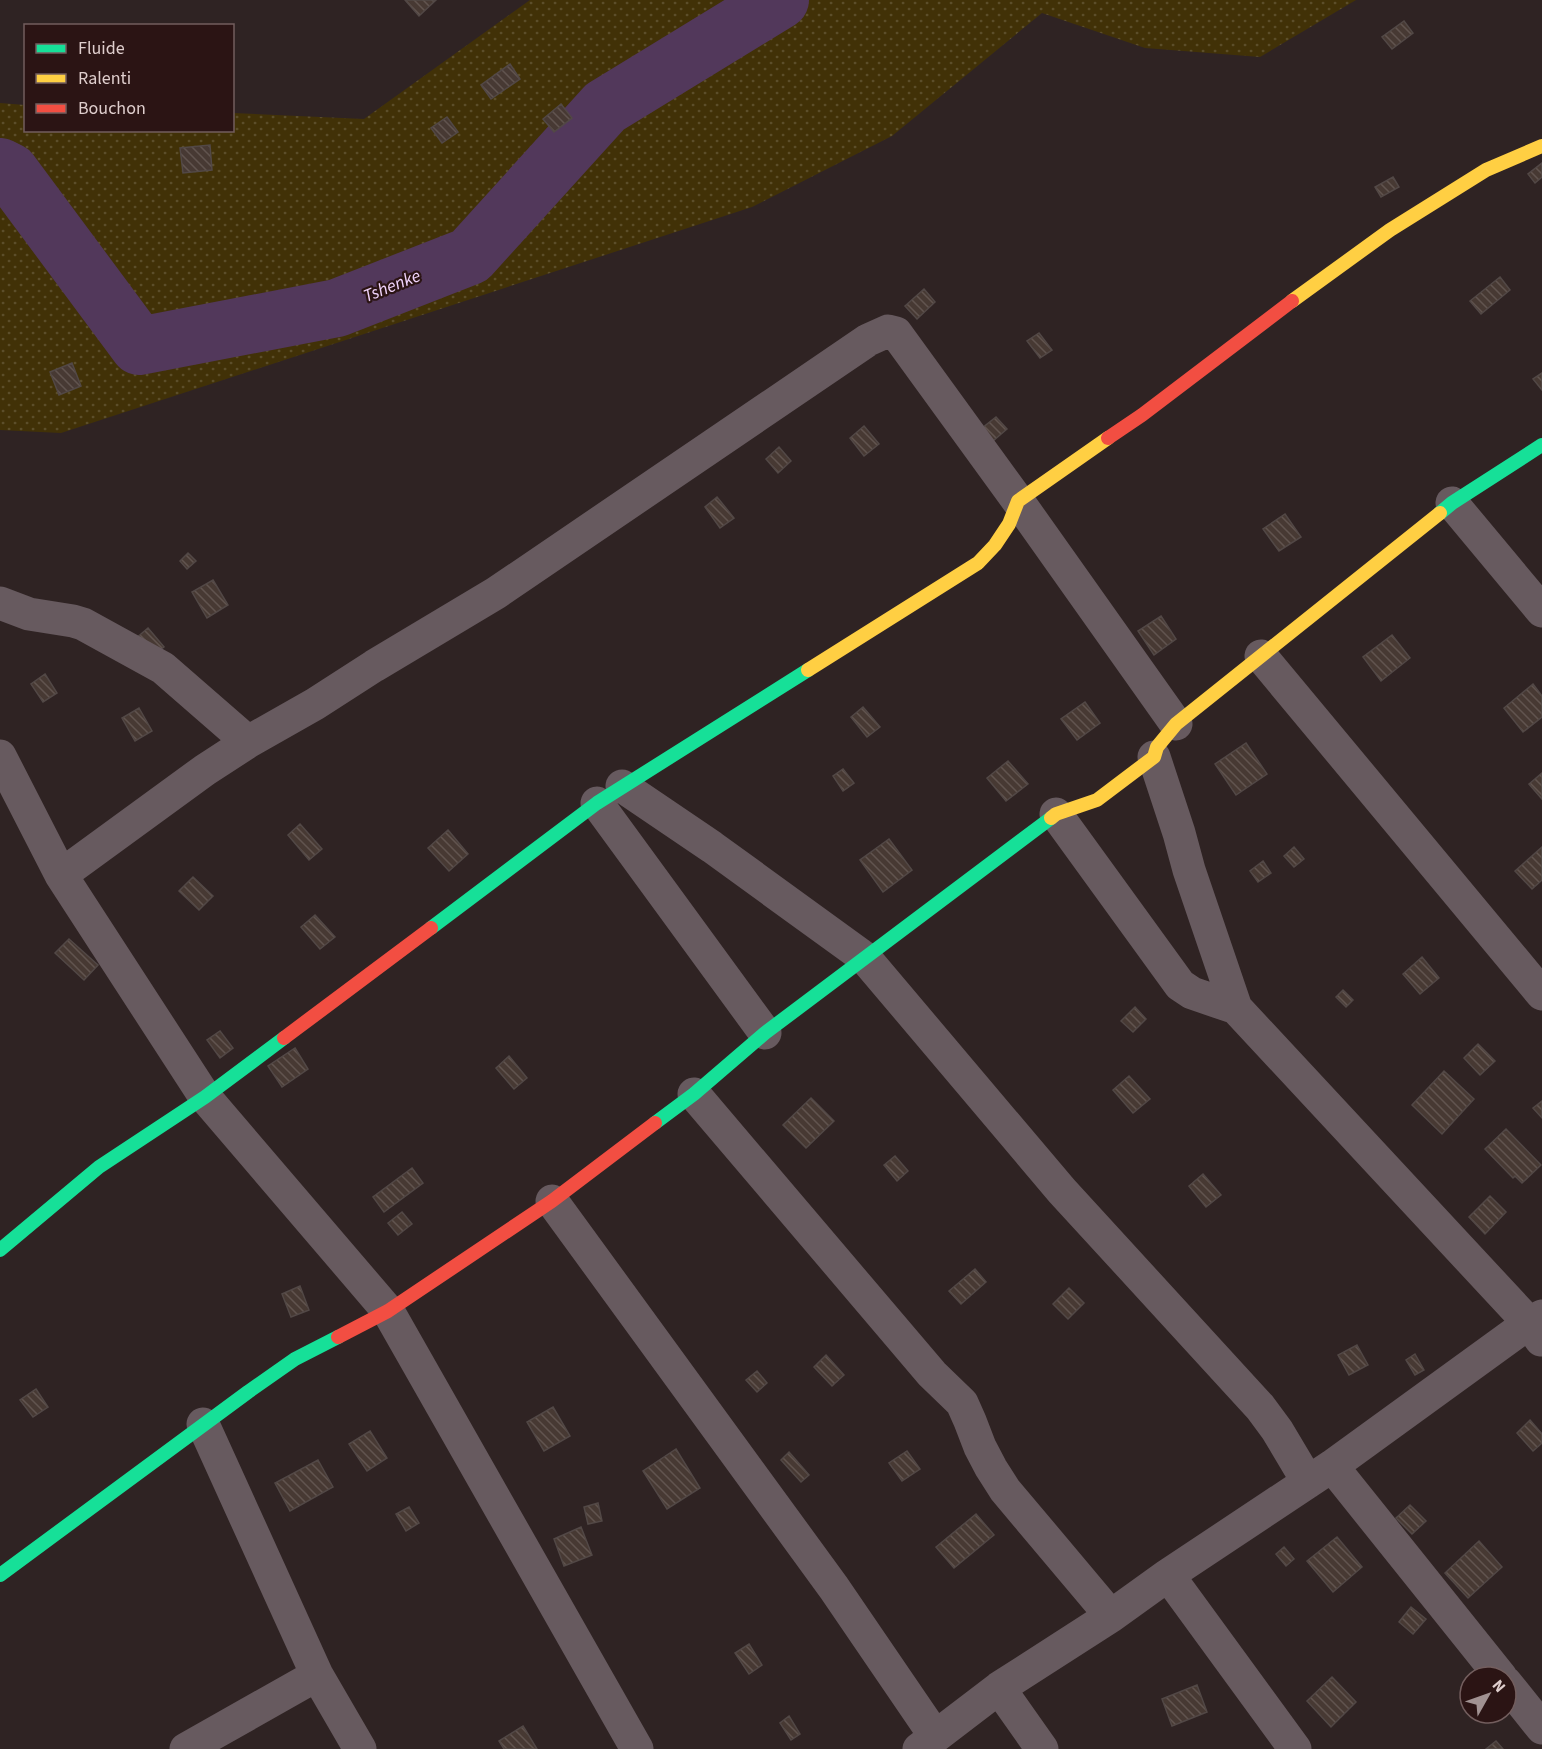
<svg xmlns="http://www.w3.org/2000/svg" width="1542" height="1749" font-family="'Source Sans 3',sans-serif">
  <style>
    .garden { fill: url(#garden-dots) }
    .lines { fill: none; stroke-linecap: round; stroke-linejoin: round }
    .river { stroke: #52385b; stroke-width: 58 }
    .building { fill: url(#building-back-hatch); stroke: #524846; stroke-width: 1.5 }
    .street { stroke: #675a5f; stroke-width: 33 }
    .fast { stroke: #16e098; stroke-width: 14 }
    .slow { stroke: #ffcf43; stroke-width: 14 }
    .jam { stroke: #f24e42; stroke-width: 14 }
    .labels { text-anchor: middle; dominant-baseline: central; stroke-width: 4.5; stroke-linejoin: round; paint-order: stroke }
    .water-label { font-size: 18px; font-style: italic; fill: #f1d4fc; stroke: #2b1414 }
  </style>
  <defs>
    <pattern id="garden-dots" width="8" height="8" patternUnits="userSpaceOnUse" patternTransform="scale(1.5)"><rect width="8" height="8" fill="#413107"/><path d="M2 2h.1M6 6h.1" fill="none" stroke="#5c4e2a" stroke-width="1.8" stroke-linecap="round"/></pattern>
    <pattern id="building-back-hatch" width="6" height="6" patternUnits="userSpaceOnUse" patternTransform="scale(1.5)"><rect width="6" height="6" fill="#473933"/><path d="M-1 5l2 2M0 0l6 6M5-1l2 2" fill="none" stroke="#61544f"/></pattern>
  </defs>
  <rect width="100%" height="100%" fill="#2f2323"/>
  <!-- garden -->
  <path class="garden" d="M530,0H1356L1260,57L1145,48L1042,13L892,136L752,207L61,433L0,430V103L25,105L26,130H232L233,113L364,119Z"/>
  <g class="lines">
    <!-- river -->
    <path class="river" d="M0,167L10,172L139,346L337,308L470,256L605,107L780,0"/>
  </g>
  <!-- building -->
  <path class="building" d="M405,0H436L419,16Z
    M1404,21L1413,33L1392,49L1382,37Z
    M510,64L520,79L491,99L481,85Z
    M561,104L572,118L554,132L543,119Z
    M447,117L458,132L442,143L431,128Z
    M210,145L212,170L183,173L180,148Z
    M1542,163V177L1535,183L1528,174Z
    M1393,177L1399,187L1381,197L1375,187Z
    M1500,277L1510,290L1481,314L1470,301Z
    M924,289L935,302L917,319L905,306Z
    M1039,333L1052,350L1040,358L1027,341Z
    M72,363L81,386L59,395L50,372Z
    M1542,373V390L1533,379Z
    M996,417L1007,429L993,441L982,428Z
    M864,426L879,444L864,456L850,438Z
    M779,447L791,461L778,473L766,459Z
    M717,497L734,518L720,528L705,507Z
    M1285,514L1301,537L1279,551L1263,529Z
    M188,553L196,561L187,569L180,561Z
    M213,580L228,605L207,618L192,592Z
    M1161,616L1176,639L1154,655L1138,631Z
    M148,628L164,647L150,658L135,639Z
    M1392,635L1410,658L1381,681L1363,657Z
    M45,674L57,693L43,702L31,684Z
    M1533,684L1542,696V717L1523,732L1504,708Z
    M1085,702L1100,723L1077,740L1061,719Z
    M863,707L880,727L867,737L851,717Z
    M139,708L152,731L135,741L122,718Z
    M1246,743L1267,774L1236,795L1215,764Z
    M1008,761L1028,784L1006,801L987,778Z
    M843,769L854,783L843,791L833,776Z
    M1542,773V799L1529,784Z
    M300,824L322,849L309,860L288,835Z
    M448,830L468,854L449,871L428,848Z
    M889,839L912,870L883,892L860,860Z
    M1294,847L1304,859L1294,867L1284,856Z
    M1542,847V880L1532,889L1515,871Z
    M1263,861L1271,873L1258,882L1250,871Z
    M193,877L213,896L199,910L179,891Z
    M315,915L335,937L320,949L301,927Z
    M69,939L98,965L84,980L55,953Z
    M1422,957L1439,978L1420,994L1403,974Z
    M1343,990L1353,1000L1346,1007L1336,997Z
    M1135,1007L1146,1019L1133,1032L1121,1021Z
    M220,1031L233,1048L220,1058L207,1040Z
    M1478,1044L1495,1061L1480,1075L1464,1058Z
    M295,1048L308,1069L282,1087L268,1066Z
    M509,1056L527,1078L514,1089L496,1068Z
    M1444,1071L1474,1099L1442,1134L1412,1105Z
    M1129,1076L1150,1099L1133,1113L1113,1090Z
    M811,1098L834,1121L806,1148L783,1125Z
    M1542,1101V1118L1533,1108Z
    M1506,1129L1541,1165L1522,1183L1515,1176L1513,1178L1485,1149Z
    M895,1156L908,1171L897,1181L884,1165Z
    M412,1168L423,1183L384,1212L373,1197Z
    M1203,1174L1221,1195L1206,1207L1189,1186Z
    M1490,1196L1506,1212L1485,1234L1469,1217Z
    M402,1212L412,1224L398,1235L388,1223Z
    M975,1269L986,1282L961,1304L949,1291Z
    M300,1286L309,1310L291,1317L282,1294Z
    M1069,1288L1084,1303L1068,1319L1053,1304Z
    M1357,1345L1368,1365L1349,1375L1338,1355Z
    M1415,1354L1424,1370L1415,1375L1406,1360Z
    M826,1355L844,1375L832,1386L814,1367Z
    M757,1371L767,1383L757,1392L746,1380Z
    M36,1389L48,1407L33,1417L20,1400Z
    M553,1407L570,1436L544,1451L527,1422Z
    M1530,1420L1542,1434V1443L1533,1451L1517,1433Z
    M370,1431L387,1458L367,1471L349,1444Z
    M676,1449L700,1488L667,1509L643,1471Z
    M907,1451L920,1469L902,1481L889,1463Z
    M789,1452L809,1475L801,1482L781,1460Z
    M318,1460L333,1487L290,1511L275,1483Z
    M598,1503L602,1521L588,1524L584,1507Z
    M1410,1505L1426,1521L1412,1534L1396,1518Z
    M409,1507L419,1523L406,1531L396,1514Z
    M976,1514L994,1535L954,1568L936,1547Z
    M581,1527L592,1555L564,1566L554,1539Z
    M1337,1537L1362,1567L1333,1592L1307,1561Z
    M1479,1541L1502,1567L1468,1598L1445,1573Z
    M1284,1547L1294,1559L1286,1566L1276,1554Z
    M1411,1607L1426,1619L1413,1634L1399,1622Z
    M749,1644L762,1665L749,1674L735,1653Z
    M1332,1677L1356,1702L1331,1727L1307,1701Z
    M1197,1685L1207,1712L1172,1726L1162,1699Z
    M789,1716L800,1734L791,1740L780,1723Z
    M523,1726L537,1749H504L499,1741Z
    M1496,1741L1503,1749H1486Z"/>
  <g class="lines">
    <!-- street -->
    <path class="street" d="M1452,503L1542,611
      M0,603L29,614L73,621L83,624L163,668L248,742
      M1261,656L1542,994
      M0,756L61,875L205,1097L388,1311L637,1749
      M1154,757L1179,833L1189,870L1236,1008L1529,1323L1541,1340
      M622,786L712,847L865,958L1062,1191L1260,1407L1277,1430L1308,1482
      M597,803L765,1033
      M1056,814L1180,985L1192,993L1236,1008
      M61,875L205,770L248,742L315,704L374,666L496,593L868,340L888,331L896,333L1018,501L1176,724
      M694,1094L932,1374L962,1403L970,1421L980,1447L991,1468L1005,1490L1111,1616
      M552,1201L834,1588L935,1736
      M203,1424L317,1675L360,1749
      M1332,1466L1501,1677
      M1168,1575L1295,1749
      M1506,1683L1542,1728
      M999,1688L1042,1749
      M186,1749L317,1675
      M919,1749L999,1688L1111,1616L1168,1575L1332,1466L1529,1323L1542,1316"/>
    <!-- fast -->
    <path class="fast" d="M1440,513L1452,503L1542,445
      M431,928L597,803L808,670
      M655,1123L694,1094L765,1033L1051,818
      M0,1250L99,1167L205,1097L284,1038
      M0,1575L248,1392L295,1359L338,1337"/>
    <!-- slow -->
    <path class="slow" d="M1292,301L1390,230L1486,170L1542,146
      M808,670L978,563L995,545L1009,524L1018,501L1108,438
      M1051,818L1056,814L1097,800L1154,757L1157,747L1176,724L1440,513"/>
    <!-- jam -->
    <path class="jam" d="M1108,438L1142,415L1292,301
      M284,1038L431,928
      M338,1337L388,1311L552,1201L655,1123"/>
  </g>
  <g class="labels">
    <!-- water labels -->
    <g class="water-label">
      <text transform="translate(392 286) rotate(-22)">Tshenke</text>
    </g>
  </g>
  <!-- legend -->
  <rect x="24" y="24" width="210" height="108" fill="#2b1414" stroke="#735e5e" stroke-width="1.5"/>
  <rect x="36" y="44" width="30" height="9" fill="#16e098" stroke="#735e5e" stroke-width="1.5"/>
  <text x="78" y="54" font-size="18" fill="#dfcecd">Fluide</text>
  <rect x="36" y="74" width="30" height="9" fill="#ffcf43" stroke="#735e5e" stroke-width="1.5"/>
  <text x="78" y="84" font-size="18" fill="#dfcecd">Ralenti</text>
  <rect x="36" y="104" width="30" height="9" fill="#f24e42" stroke="#735e5e" stroke-width="1.5"/>
  <text x="78" y="114" font-size="18" fill="#dfcecd">Bouchon</text>
  <!-- north arrow -->
  <g transform="translate(1488 1695) rotate(50)"><circle r="28" fill="#2b1414" stroke="#735e5e" stroke-width="1.5"/>
  <path d="M0-4.5L10 22L0 15L-10 22Z" fill="#a19292"/>
  <text y="-9" font-size="16" font-weight="bold" text-anchor="middle" fill="#dfcecd">N</text>
  </g>
</svg>
